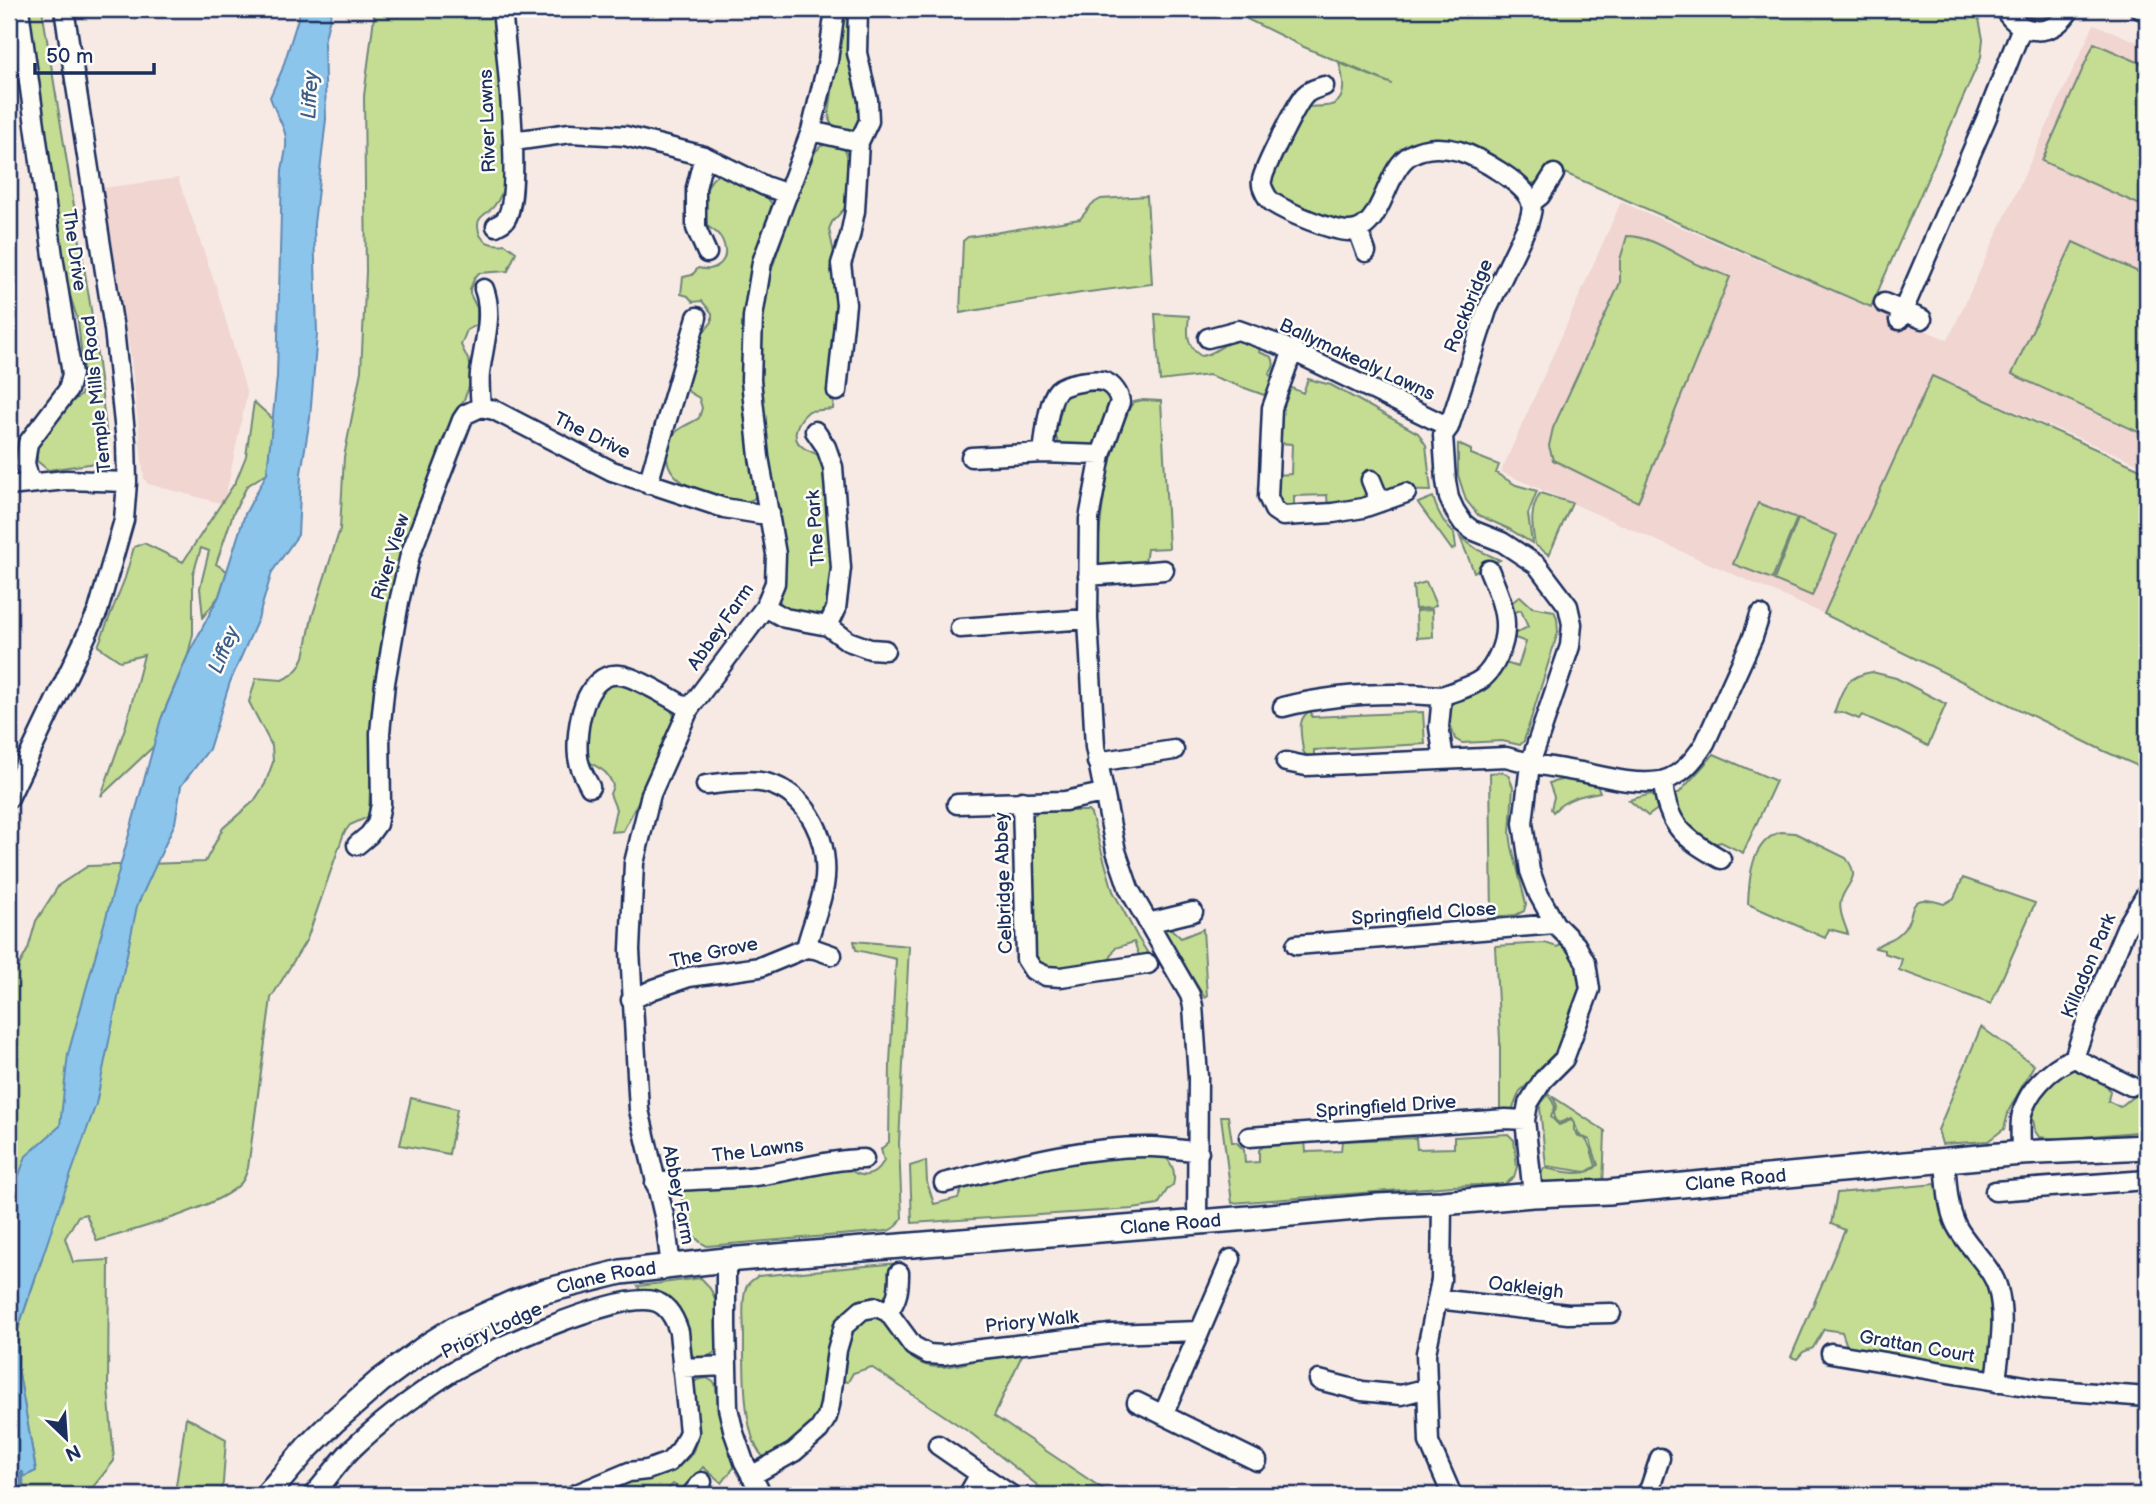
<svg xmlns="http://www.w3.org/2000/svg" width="2156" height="1504" font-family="'Balsamiq Sans',sans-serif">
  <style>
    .built { fill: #f0d5d0 }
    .green { fill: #c4dd93; stroke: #708678; stroke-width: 2 }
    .water { fill: #8cc5eb; stroke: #5f89b3; stroke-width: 2 }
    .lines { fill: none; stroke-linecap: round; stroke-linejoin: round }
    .stream { stroke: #5f89b3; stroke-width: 4.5 }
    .minor-casing { stroke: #1b2f5e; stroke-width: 23 }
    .major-casing { stroke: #1b2f5e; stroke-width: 28 }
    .minor { stroke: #fdfcf7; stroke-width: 18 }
    .major { stroke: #fdfcf7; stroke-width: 23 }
    .labels { text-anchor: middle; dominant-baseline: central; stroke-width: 5; stroke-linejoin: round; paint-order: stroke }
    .street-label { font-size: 19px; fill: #1b2f5e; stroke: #fdfcf7 }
    .water-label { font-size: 21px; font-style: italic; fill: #3d5c88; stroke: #fdfcf7 }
  </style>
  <rect width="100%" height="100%" fill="#f7eae5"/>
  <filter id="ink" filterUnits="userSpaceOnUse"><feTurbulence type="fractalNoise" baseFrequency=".0143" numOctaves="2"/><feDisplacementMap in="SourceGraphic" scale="14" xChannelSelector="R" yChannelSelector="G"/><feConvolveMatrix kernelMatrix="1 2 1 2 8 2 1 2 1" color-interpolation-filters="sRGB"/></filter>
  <g filter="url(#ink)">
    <!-- built -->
    <path class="built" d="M2094,24L2147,46V467L1932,376L1824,614L1501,472L1621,202L1948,340Z
      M178,178L216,286L247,394L224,504L148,484L144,479L131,359L103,188Z"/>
    <!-- green -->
    <path class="green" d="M33,9H42L93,322L108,446L96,463L48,470L37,461V447L65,407L81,395L84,379L78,321L59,260L43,138L38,80L26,20L28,12Z
      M375,9H492C495,39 498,70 501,100C504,125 508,152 505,176C504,187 501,198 494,206C489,213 477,216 478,226C479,243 492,246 505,244L516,252L508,271L479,273L475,277L470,289V294L477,308V325L467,330L461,345L472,368L469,387L451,432L438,457L408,538L373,728L369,812L368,817L350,825L344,833L307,939L271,998L248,1168C246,1173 245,1179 241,1183C220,1207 131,1231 97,1241L86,1214L78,1216L65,1238L73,1262L109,1260L108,1387L114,1461L89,1492L90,1495H9V1465L13,1481L36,1471L18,1368L17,1332L42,1259L9,1250V984L28,949L36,921L59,885L88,866L205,862L223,828L254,801L265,784L273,762L272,746L249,702L256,678L282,680L292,675L299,667L304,657L312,617L340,529L344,457L361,371L366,272L364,96Z
      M844,9H853C850,30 850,50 851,71C853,95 872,105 853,130C842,133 838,129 830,122L829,113Z
      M1253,9H1977L1983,39L1981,57L1871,307L1551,167L1540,182L1528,184L1427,141C1416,144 1405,146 1397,154C1382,173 1374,228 1342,223C1320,219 1297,204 1276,194C1272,190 1269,186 1270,179C1271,166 1298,118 1307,107C1313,106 1319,107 1325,106C1349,105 1344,79 1339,63L1392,84L1304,47L1247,19Z
      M2020,9H2056C2045,21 2031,22 2020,9Z
      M2094,43L2147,66V208L2042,161Z
      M829,144H837L844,149L848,156L849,164L848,196L846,207L832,222L829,229L834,253L833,275L838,308L828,396L834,397L833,409L809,411C798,420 788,438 804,448C810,452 815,452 819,456C823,461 824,467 825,472L832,565L826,607L822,613L816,615L791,612L782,606L778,598L784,553L775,509L760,393L761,333L768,281L789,216L815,152L821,146Z
      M717,175C735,175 763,189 772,204L752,270L744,326L742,384L757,492L754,499L746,502C718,497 663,488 667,451C668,444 670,437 676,432C682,426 692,423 699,418L702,408L699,398L689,392L685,385L699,338L712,322V313L702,301L693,302L688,296L681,294L683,277L692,275L698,268C707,270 713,270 720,264C729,256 725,241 717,233C711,228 708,229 704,222C705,204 702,186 717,175Z
      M1147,196L1152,284L1081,293L960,313L963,241L968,237L1080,219L1092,204L1101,199Z
      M1627,236C1651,236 1673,253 1694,263C1706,268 1718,272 1730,277L1638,502L1553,460L1549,446L1553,428L1620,283V260Z
      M2073,242L2147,276V436L2012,374Z
      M1155,314L1189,316C1187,332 1186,347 1201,356C1216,355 1223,341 1238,341C1245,341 1253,345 1260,347L1259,352L1272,357C1275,364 1274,368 1269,374L1274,380L1264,395L1209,375L1160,381Z
      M1932,376L2147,472V770L2104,751L1824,614Z
      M1308,379L1331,385L1418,433L1426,445L1431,491L1388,490L1383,488L1367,490L1361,501L1328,509L1327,495L1294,496V512L1285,511L1277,497V475L1291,474L1292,444L1278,443L1279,408L1287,386L1303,393Z
      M1097,388L1107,395L1113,407L1095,446L1059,444L1055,435L1064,398C1072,388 1085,389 1097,388Z
      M1143,400L1161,401L1169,548L1147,549L1145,562L1142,565L1104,568L1099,566L1096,562L1106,476L1110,458L1118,433L1130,407L1134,402Z
      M254,402L273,419L267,473L247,486L233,514L216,564L227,571L219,596L203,617L200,588L209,551L201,548L193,574V634L188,655L163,714L154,746L101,796L126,725L144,655L120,661L98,646L125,578L134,547L144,543L183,562L236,481L246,456Z
      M1458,444L1471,450V454L1499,465L1496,473L1516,485L1537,491L1528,514L1532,543L1509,529L1478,515L1466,500L1458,475Z
      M1540,493L1572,503L1549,555L1535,545C1532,526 1529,511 1540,493Z
      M1433,497C1437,510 1443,524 1454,533L1456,547L1452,550L1418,503Z
      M1758,503L1797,518L1772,579L1733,564Z
      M1798,519L1837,535L1812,596L1774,580Z
      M1460,537L1478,550L1500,560L1474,572Z
      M1426,582L1436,605L1431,608L1415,609L1413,586Z
      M1520,596L1532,607L1554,611L1557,618L1558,632L1524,741L1520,745L1502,741L1462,743L1455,739L1450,723H1446C1447,690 1467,702 1488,685C1495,680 1500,671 1505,663L1518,667L1526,642L1510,636L1528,627L1521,610L1509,614V605Z
      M1432,610L1433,637L1417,638L1416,611Z
      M1872,672L1896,678L1946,704L1928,746L1899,731L1862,715L1859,719L1842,712L1834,713C1842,690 1845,676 1872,672Z
      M618,682C632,685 669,701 674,716C676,721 674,727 674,733L623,831L611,832L616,809L610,794L613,786C607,768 599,770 587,760L585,738L592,707L600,690L607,684Z
      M1311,711L1312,717L1423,712L1425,744L1314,750V757L1306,755L1303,751C1302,737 1295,717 1311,711Z
      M1714,754L1776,781L1743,853L1721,842C1699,851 1675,813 1675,793H1679Z
      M1502,772L1508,775L1513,787L1510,833L1512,847L1526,904L1524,911L1516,915L1492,917L1490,773Z
      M1565,779L1596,783L1600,792C1583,795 1566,798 1553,812L1551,809L1554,797L1549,783Z
      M1651,794L1659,801V808L1648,816L1629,800Z
      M1042,811H1088L1091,814L1113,891L1138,938L1151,958L1142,963L1134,942L1115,948L1110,959L1061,969L1040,967L1032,957L1030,816Z
      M1780,832L1795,833L1846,858C1862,879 1847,881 1841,900C1838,911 1845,924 1848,934L1829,929L1825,938L1748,904C1749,878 1751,842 1780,832Z
      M1963,878L2035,903L1991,1004L1899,970L1902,959L1884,953V950L1875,948C1882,941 1892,941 1899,934C1921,916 1900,890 1944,904L1954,898Z
      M1170,928L1181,938L1203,929L1207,997L1205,998L1162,930Z
      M854,941L909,946L899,1143L902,1218L897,1226L888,1231L707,1246C684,1236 684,1207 680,1185L843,1165C859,1178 872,1181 884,1161L881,1149L889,1142L890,1062L896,959L856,950Z
      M1545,943L1557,947L1561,945L1571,955L1580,977V996L1556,1059L1520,1091L1512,1110L1500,1113V1040L1495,946Z
      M1981,1027L2034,1065L2009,1110L2004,1129L1988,1141L1942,1144L1938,1130Z
      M2072,1067L2104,1081L2110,1091L2108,1101L2120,1107L2135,1095H2147V1131L2060,1139L2039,1137L2035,1131L2033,1119L2029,1117C2039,1092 2051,1083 2072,1067Z
      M1549,1094L1555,1107L1551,1117L1559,1125L1571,1120L1574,1123V1130L1579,1137L1582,1138C1576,1132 1577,1125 1571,1118L1559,1123L1555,1120L1554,1112L1557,1106L1553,1097L1605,1131L1603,1188L1540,1190L1539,1178L1544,1168C1562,1171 1585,1179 1598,1165L1590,1140L1583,1137C1591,1143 1592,1155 1596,1166L1586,1172L1546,1166L1540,1108L1541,1103Z
      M411,1098L457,1109L449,1154L400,1145Z
      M1221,1116H1228L1232,1142H1236L1244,1150L1245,1163L1259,1162V1150L1268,1142L1305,1140L1306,1152L1341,1151L1342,1141L1416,1138L1417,1149L1454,1148V1137L1508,1134L1514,1140L1517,1167L1514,1177L1505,1184L1452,1186L1232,1203Z
      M1132,1155L1166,1157C1173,1166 1176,1173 1173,1185L1167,1190L1158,1205L1133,1209L912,1223L910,1166L926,1161L927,1182L934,1204L958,1198L963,1187L1034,1167Z
      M1936,1184L1946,1223L1991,1292C1994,1307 1996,1353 1988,1366C1985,1371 1984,1370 1979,1372L1848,1349L1842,1332L1824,1329L1813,1348L1803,1352L1797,1359L1791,1357L1845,1230L1831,1224L1837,1193Z
      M899,1263L891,1278L889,1296C874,1304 858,1300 845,1312C818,1338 833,1379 822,1410C814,1433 786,1448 766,1459C742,1443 744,1365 744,1337C744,1322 741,1302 746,1288C748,1282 753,1280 758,1276Z
      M701,1278C724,1299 718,1323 716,1352L701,1360L693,1356L656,1294L640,1290L638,1286Z
      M870,1316L883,1318L911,1354L912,1358C937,1378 972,1359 1000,1355C1007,1355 1015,1355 1022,1355L994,1416L1112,1495H1050L972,1434L871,1367L853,1373L848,1382L841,1381L845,1343L854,1324Z
      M707,1378L715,1383L722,1424L735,1466L722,1483L703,1467L684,1491L673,1484L663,1495H620L615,1485C641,1478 692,1474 696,1441C698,1429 692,1400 690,1386L697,1380Z
      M186,1417L226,1439L223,1483L219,1495H178L176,1486Z"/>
    <!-- water -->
    <path class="water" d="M301,9H332L324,42L326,119L314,224L317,334L310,418L301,473L298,535L272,572L258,619L230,682L209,749L181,786L175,823L137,906L96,1104L62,1199L17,1332L18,1368L36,1471L13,1482L9,1465V1202L26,1156L60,1126L68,1054L161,719L188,655L219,596L245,514L267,473L277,377L282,170C284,158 289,142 284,130C280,119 274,109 270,97L282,70Z"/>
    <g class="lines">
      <!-- stream -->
      <path class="stream" d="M22,1495V1473"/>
      <defs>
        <path id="minor" d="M19,9L53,256L72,374L68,390L28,443L25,463L30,483
          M2004,9C2021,37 2054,38 2070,9
          M2140,9L2147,12
          M1324,86C1318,88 1309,90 1305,95C1297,102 1264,169 1262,180C1261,184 1262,187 1264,191C1266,196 1269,200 1273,203C1289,213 1329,230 1348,231C1384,233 1383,169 1412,154C1426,146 1445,147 1459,151C1478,157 1527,184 1531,203C1533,210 1530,217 1528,224L1487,310L1449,427L1443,435L1446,481L1449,498L1455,511L1463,523L1472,530L1502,542L1537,565L1568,606L1572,624L1570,646L1530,764L1523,823L1530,871L1539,895L1555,924L1576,945L1586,963L1590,989L1564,1059L1543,1080L1528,1104L1525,1120L1533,1195
          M811,131L859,142
          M514,141L570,133L625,136L704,156L765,186L788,194
          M704,156L696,188V228L707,253
          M1531,203L1540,196L1554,174
          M496,226C499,224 503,223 505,220C524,198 505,43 502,9
          M1358,230L1366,252
          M1884,303L1922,319
          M1899,320L1986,119L2022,27
          M1208,338L1238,330L1280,345L1449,427
          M1293,350L1272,408L1268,497L1274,510L1283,516L1333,513L1363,508L1406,493
          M837,391L846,304L841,264L850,236L855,211L859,142L869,121L868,100L857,53L858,9
          M481,407L494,410L612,471L724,508L760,514L770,513
          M481,407C480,396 479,384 480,373C483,346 494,315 484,289
          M815,431L826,447L833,467L841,568L836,609L828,626
          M1043,453C1045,439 1048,400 1058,390C1065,383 1096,378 1105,382C1113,385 1119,394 1120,402L1101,455L1089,519L1088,619L1095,747L1116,851L1129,889L1190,995L1193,1006L1198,1077L1197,1222
          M971,457L1043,453L1101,455
          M1371,480L1380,502
          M648,484L697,317
          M9,486L66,480L127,482
          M1088,576L1164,570
          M765,607L785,618L828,626L848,641L870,649L885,650
          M960,628L1088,619
          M1283,707C1334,694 1390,692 1442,696
          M1444,759L1439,727L1442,696C1455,691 1472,687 1483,678C1495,667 1505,645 1505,628C1506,609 1496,587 1489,570
          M1097,762L1174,750
          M1286,762L1306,766L1506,757C1533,765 1559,768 1586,773C1609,778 1637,785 1661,781C1681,777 1695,759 1705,743L1753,637L1760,615
          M1663,781C1666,825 1685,839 1721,859
          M706,785C723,783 749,779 766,783C810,794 831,844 824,886C820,907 811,928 806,948
          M590,787C585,777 579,768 578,757C575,730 584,671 620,675C634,676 676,701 689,709
          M9,798L98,611L124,520L127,482L126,442L114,329L64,9
          M1022,801L1026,959L1033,970L1046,976L1061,977L1148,964
          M957,804L1065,801L1103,793
          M357,845L369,835L377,824L381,804L380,733L385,683L399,602L410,555L462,420L466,414L481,407
          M1148,923L1193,912
          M1296,945L1555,924
          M631,1000L654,989L689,977L760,967L806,948L815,949L832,955
          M2074,1058L2131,1086
          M1249,1137L1506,1119L1525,1120
          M2021,1153C2021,1142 2020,1130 2021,1119C2025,1092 2050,1068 2074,1058L2086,1023L2126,928L2147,893
          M1945,1161C1947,1182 1947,1206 1956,1225C1967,1247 1992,1266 1998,1289C2006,1319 1999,1352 1996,1382
          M655,1183C691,1178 728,1181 763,1175C797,1170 830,1159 864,1159
          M944,1183C1012,1166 1080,1146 1151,1147C1166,1147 1183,1150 1199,1152
          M1995,1191L2147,1180
          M1442,1203L1441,1280L1426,1353L1429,1442L1452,1495
          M726,1260V1325L728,1408L734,1433L744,1462L762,1495
          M671,1266L665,1220L639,1110L630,950L634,863L651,794L689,709L765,607L775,583L776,554L759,457L751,380L753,317L762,262L811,131L828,61L835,9
          M1437,1299L1568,1314L1611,1313
          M888,1312C898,1299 899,1289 899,1273
          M1831,1353L2043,1389L2147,1397
          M682,1368L726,1366
          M1319,1380L1362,1391L1401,1395L1428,1388
          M1137,1402L1257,1461
          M1163,1415L1200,1331
          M938,1445L980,1474L968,1495
          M980,1474L1011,1495
          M751,1476L794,1452L819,1430L827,1417L830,1405L837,1350L844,1326L862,1310L877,1307L888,1312L913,1346L928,1354L943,1355L973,1350L1110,1334L1200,1331L1231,1259
          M313,1495C326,1481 337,1464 351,1450C377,1425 414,1397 444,1377C477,1354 616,1292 653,1301C668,1304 675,1319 679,1332L689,1432L681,1449L669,1462L647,1470L629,1472L574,1495
          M691,1495L702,1482
          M1645,1495L1650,1488L1660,1458"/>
        <g id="major">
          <path id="s1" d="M267,1495L307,1448L333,1422L380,1381L430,1344L454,1329L512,1303L545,1291L621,1272L726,1260L1249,1218L1378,1206L1442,1203L1533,1195L1609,1192L2021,1153L2147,1147"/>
        </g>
      </defs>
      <!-- minor casing -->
      <use href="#minor" class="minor-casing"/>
      <!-- major casing -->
      <use href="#major" class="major-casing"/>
      <!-- minor -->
      <use href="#minor" class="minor"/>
      <!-- major -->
      <use href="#major" class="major"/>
    </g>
  </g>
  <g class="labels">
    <!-- street labels -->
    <g class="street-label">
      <text transform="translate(488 121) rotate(-92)">River Lawns</text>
      <text transform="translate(74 250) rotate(82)">The Drive</text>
      <text transform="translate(1469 306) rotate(-68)">Rockbridge</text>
      <text transform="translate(1357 360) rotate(25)">Ballymakealy Lawns</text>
      <text transform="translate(97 394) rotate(-96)">Temple Mills Road</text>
      <text transform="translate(592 436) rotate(26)">The Drive</text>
      <text transform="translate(816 528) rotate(-94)">The Park</text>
      <text transform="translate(391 557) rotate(-73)">River View</text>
      <text transform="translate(721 627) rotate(-55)">Abbey Farm</text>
      <text transform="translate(1004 883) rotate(-92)">Celbridge Abbey</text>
      <text transform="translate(1424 914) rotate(-4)">Springfield Close</text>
      <text transform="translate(714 953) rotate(-12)">The Grove</text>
      <text transform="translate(2089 966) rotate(-67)">Killadon Park</text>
      <text transform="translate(1386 1107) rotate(-4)">Springfield Drive</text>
      <text transform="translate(758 1151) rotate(-7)">The Lawns</text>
      <text stroke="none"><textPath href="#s1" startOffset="1547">Clane Road</textPath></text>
      <text transform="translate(678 1195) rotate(79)">Abbey Farm</text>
      <text stroke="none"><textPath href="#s1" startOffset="980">Clane Road</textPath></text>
      <text stroke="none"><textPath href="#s1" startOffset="413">Clane Road</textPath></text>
      <text transform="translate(1526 1288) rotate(7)">Oakleigh</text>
      <text transform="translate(1032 1322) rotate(-6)">Priory Walk</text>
      <text transform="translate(492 1331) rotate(-25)">Priory Lodge</text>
      <text transform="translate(1917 1347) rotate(10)">Grattan Court</text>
    </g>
    <!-- water labels -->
    <g class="water-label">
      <text transform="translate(310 95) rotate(-87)">Liffey</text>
      <text transform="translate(224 650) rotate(-67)">Liffey</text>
    </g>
  </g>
  <!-- margin -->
  <rect width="2156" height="1504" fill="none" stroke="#fdfcf7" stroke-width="35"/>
  <rect x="18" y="18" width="2121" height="1469" fill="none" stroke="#1b2f5e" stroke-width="2.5" filter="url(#ink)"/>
  <!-- north arrow -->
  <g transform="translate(66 1438) rotate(155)" stroke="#fdfcf7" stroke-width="5" paint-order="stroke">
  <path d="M0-5L12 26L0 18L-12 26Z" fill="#1b2f5e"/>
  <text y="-10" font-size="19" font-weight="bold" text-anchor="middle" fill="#1b2f5e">N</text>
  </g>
  <!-- scale -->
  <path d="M35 63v10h119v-10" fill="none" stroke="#1b2f5e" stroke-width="3.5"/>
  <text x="46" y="63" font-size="21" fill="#1b2f5e" stroke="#fdfcf7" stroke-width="5" paint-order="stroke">50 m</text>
</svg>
